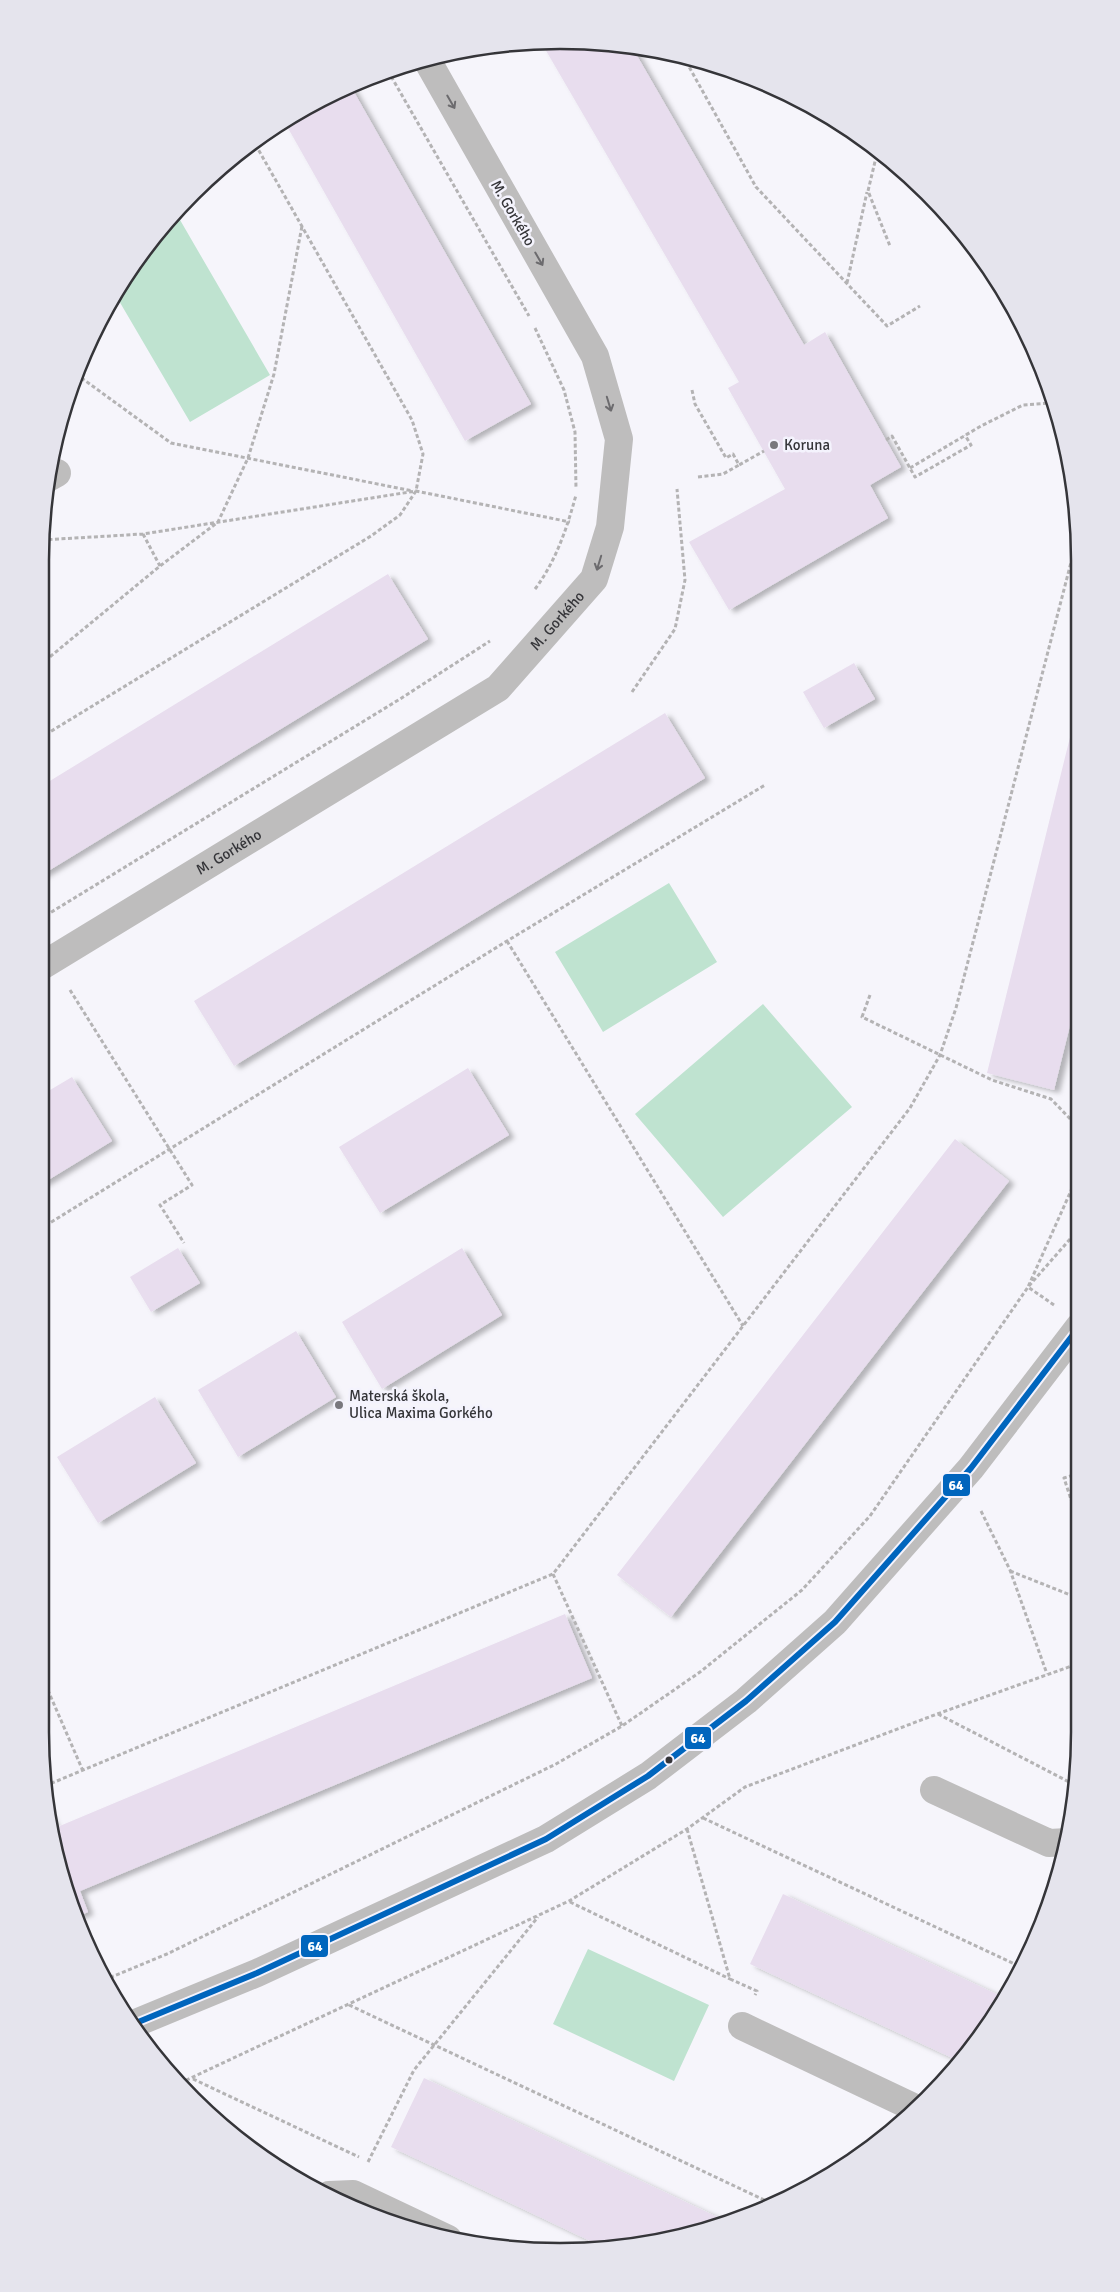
<svg xmlns="http://www.w3.org/2000/svg" width="1120" height="2292" font-family="Signika,sans-serif">
  <style>
    .green { fill: #bfe3d0 }
    .building { fill: #e8ddee; filter: url(#shadow) }
    .lines { fill: none; stroke-linecap: round; stroke-linejoin: round }
    .path { stroke: #b4b3b4; stroke-width: 3; stroke-dasharray: 4 2.5; stroke-linecap: butt }
    .minor { stroke: #bebdbd; stroke-width: 28 }
    .bus-1-casing { stroke: #f4f3fd; stroke-width: 10 }
    .bus-1 { stroke: #0065bd; stroke-width: 6 }
    .oneway { stroke: #6c6b6e }
    .poi-dot { fill: #79787d; stroke: #f4f3fd; stroke-width: 2 }
    .bus-dot { fill: #353539; stroke: #f4f3fd; stroke-width: 2 }
    .labels { text-anchor: middle; dominant-baseline: central; stroke-width: 5; stroke-linejoin: round; paint-order: stroke }
    .street-label { font-size: 15px; fill: #353539; stroke: #f4f3fd }
    .poi-label { font-size: 15px; fill: #353539; stroke: #f4f3fd; text-anchor: start }
    .rim { fill: none; stroke: #353539; stroke-width: 2.5 }
    .line-badge { stroke: #f4f3fd; stroke-width: 2 }
    .badge-label { font-size: 14px; text-anchor: middle; font-weight: bold; fill: #fff }
  </style>
  <defs>
    <filter id="shadow"><feDropShadow dx="5.5" dy="3" stdDeviation="2.5" flood-color="#0004"/></filter>
  </defs>
  <rect width="100%" height="100%" fill="#f6f5fb"/>
  <!-- green -->
  <path class="green" d="M176,213L270,375L190,422L115,294L128,271Z
    M669,883L717,962L603,1032L555,952Z
    M763,1004L852,1107L723,1217L635,1114Z
    M588,1949L709,2005L674,2081L553,2024Z"/>
  <!-- building -->
  <path class="building" d="M560,40L632,47L804,345L825,332L901,467L870,485L888,518L729,610L689,542L785,489L728,388L739,382L541,42Z
    M350,85L531,404L465,441L284,121Z
    M388,574L428,639L40,876V787Z
    M854,663L875,699L824,728L803,692Z
    M665,713L705,778L234,1066L194,1001Z
    M1076,713L1077,997L1054,1090L987,1073Z
    M468,1068L509,1135L380,1213L339,1147Z
    M72,1077L112,1141L40,1185V1096Z
    M955,1139L1009,1181L671,1617L617,1575Z
    M178,1248L200,1283L151,1312L130,1277Z
    M462,1248L502,1315L382,1389L342,1322Z
    M296,1331L336,1397L238,1457L198,1390Z
    M155,1397L196,1463L98,1523L57,1457Z
    M565,1614L592,1678L80,1891L88,1912L76,1917L68,1899L50,1833L48,1811L55,1828Z
    M783,1894L1005,1998L993,2021L961,2062L750,1964Z
    M424,2078L730,2223L628,2248H605L464,2181L391,2147Z"/>
  <g class="lines">
    <!-- path -->
    <path class="path" d="M683,56L756,187L887,326L920,306
      M388,71L529,316
      M878,149L868,191L890,246
      M847,283L867,192
      M535,328L564,390L575,432L576,489
      M76,374L171,443L413,491
      M692,390L695,404L726,458L733,454L739,465L764,451
      M886,440L892,436L915,477L971,445L965,435
      M910,468L981,426L1023,405L1052,403
      M698,477L723,474L739,465
      M143,534L160,566
      M42,540L143,534L416,491L570,522
      M535,589C556,561 567,528 576,495
      M40,665L160,566L218,522L248,458L274,374L302,226
      M632,692L675,629L685,580L677,489
      M40,738L371,536L400,515L416,491L423,454L412,420L254,142
      M40,919L400,699L490,641
      M507,941L743,1326
      M70,990L192,1185L160,1205L184,1243
      M870,995L862,1017L992,1080L1051,1099L1078,1127
      M40,1229L507,941L765,785
      M1054,1305L1028,1287L1078,1175
      M1079,1473L1064,1478L1079,1524
      M981,1511L1010,1570L1047,1674
      M1010,1571L1073,1596L1079,1594
      M553,1574L622,1726
      M40,1672L83,1771
      M938,1714L1075,1785
      M45,1786L553,1574L910,1108L940,1055L956,1008L1076,543
      M703,1818L1021,1967
      M687,1829L730,1979L757,1991L755,1995
      M570,1902L730,1979
      M104,1980L167,1954L556,1764L622,1726L700,1672L802,1590L870,1516L1028,1287L1078,1230
      M349,2005L775,2205
      M193,2079L359,2157
      M180,2083L569,1901L687,1829L745,1787L937,1714L1080,1663
      M368,2162L414,2070L538,1917"/>
    <!-- minor -->
    <g class="minor">
      <path d="M48,478L57,473"/>
      <path id="s1" d="M40,967L498,688L594,579L610,527L619,439L595,356L427,60"/>
      <path d="M934,1790L1049,1843L1068,1842"/>
      <path d="M131,2025L257,1973L546,1839L648,1776L746,1701L835,1622L971,1468L1079,1327"/>
      <path d="M742,2026L915,2108"/>
      <path d="M329,2195L353,2194L448,2239"/>
    </g>
    <defs>
      <path id="bus-1" d="M131,2025L257,1973L546,1839L648,1776L746,1701L835,1622L971,1468L1079,1327"/>
    </defs>
    <!-- bus-1 casing -->
    <use href="#bus-1" class="bus-1-casing"/>
    <!-- bus-1 -->
    <use href="#bus-1" class="bus-1"/>
  </g>
  <!-- one-way arrows -->
  <defs><path id="oneway-shaft" d="M-6 0H5M1.5-3L5.5 0L1.5 3" fill="none" stroke-width="1.6" stroke-linecap="round" stroke-linejoin="round" transform="scale(1.25)"/></defs>
  <g class="oneway">
    <use href="#oneway-shaft" transform="translate(451 102) rotate(60)"/>
    <use href="#oneway-shaft" transform="translate(539 259) rotate(60)"/>
    <use href="#oneway-shaft" transform="translate(609 404) rotate(73)"/>
    <use href="#oneway-shaft" transform="translate(599 563) rotate(107)"/>
  </g>
  <!-- markers -->
  <g class="poi-dot">
    <circle cx="774" cy="445" r="5"/>
    <circle cx="339" cy="1405" r="5"/>
  </g>
  <circle class="bus-dot" cx="669" cy="1760" r="4.5"/>
  <g class="labels">
    <!-- street labels -->
    <g class="street-label">
      <text transform="translate(513 213) rotate(60)">M. Gorkého</text>
      <text stroke="none"><textPath href="#s1" startOffset="626">M. Gorkého</textPath></text>
      <text stroke="none"><textPath href="#s1" startOffset="221">M. Gorkého</textPath></text>
    </g>
    <!-- poi labels -->
    <g class="poi-label">
      <text x="784" y="445">Koruna</text>
      <text x="349" y="1396">Materská škola,<tspan x="349" dy="17">Ulica Maxima Gorkého</tspan></text>
    </g>
  </g>
  <!-- crop -->
  <path d="M0 0H1120V2292H0ZM560 49H560A511 511 0 0 1 1071 560V1732A511 511 0 0 1 560 2243H560A511 511 0 0 1 49 1732V560A511 511 0 0 1 560 49Z" fill="#e5e4ed" fill-rule="evenodd"/>
  <path class="rim" d="M560 49H560A511 511 0 0 1 1071 560V1732A511 511 0 0 1 560 2243H560A511 511 0 0 1 49 1732V560A511 511 0 0 1 560 49Z"/>
  <g class="line-badge">
    <rect x="942" y="1473" width="29" height="24" rx="5" fill="#0065bd"/>
    <rect x="684" y="1726" width="28" height="24" rx="5" fill="#0065bd"/>
    <rect x="300" y="1934" width="29" height="24" rx="5" fill="#0065bd"/>
  </g>
  <g class="badge-label">
    <text x="956" y="1490">64</text>
    <text x="698" y="1743">64</text>
    <text x="315" y="1951">64</text>
  </g>
</svg>
